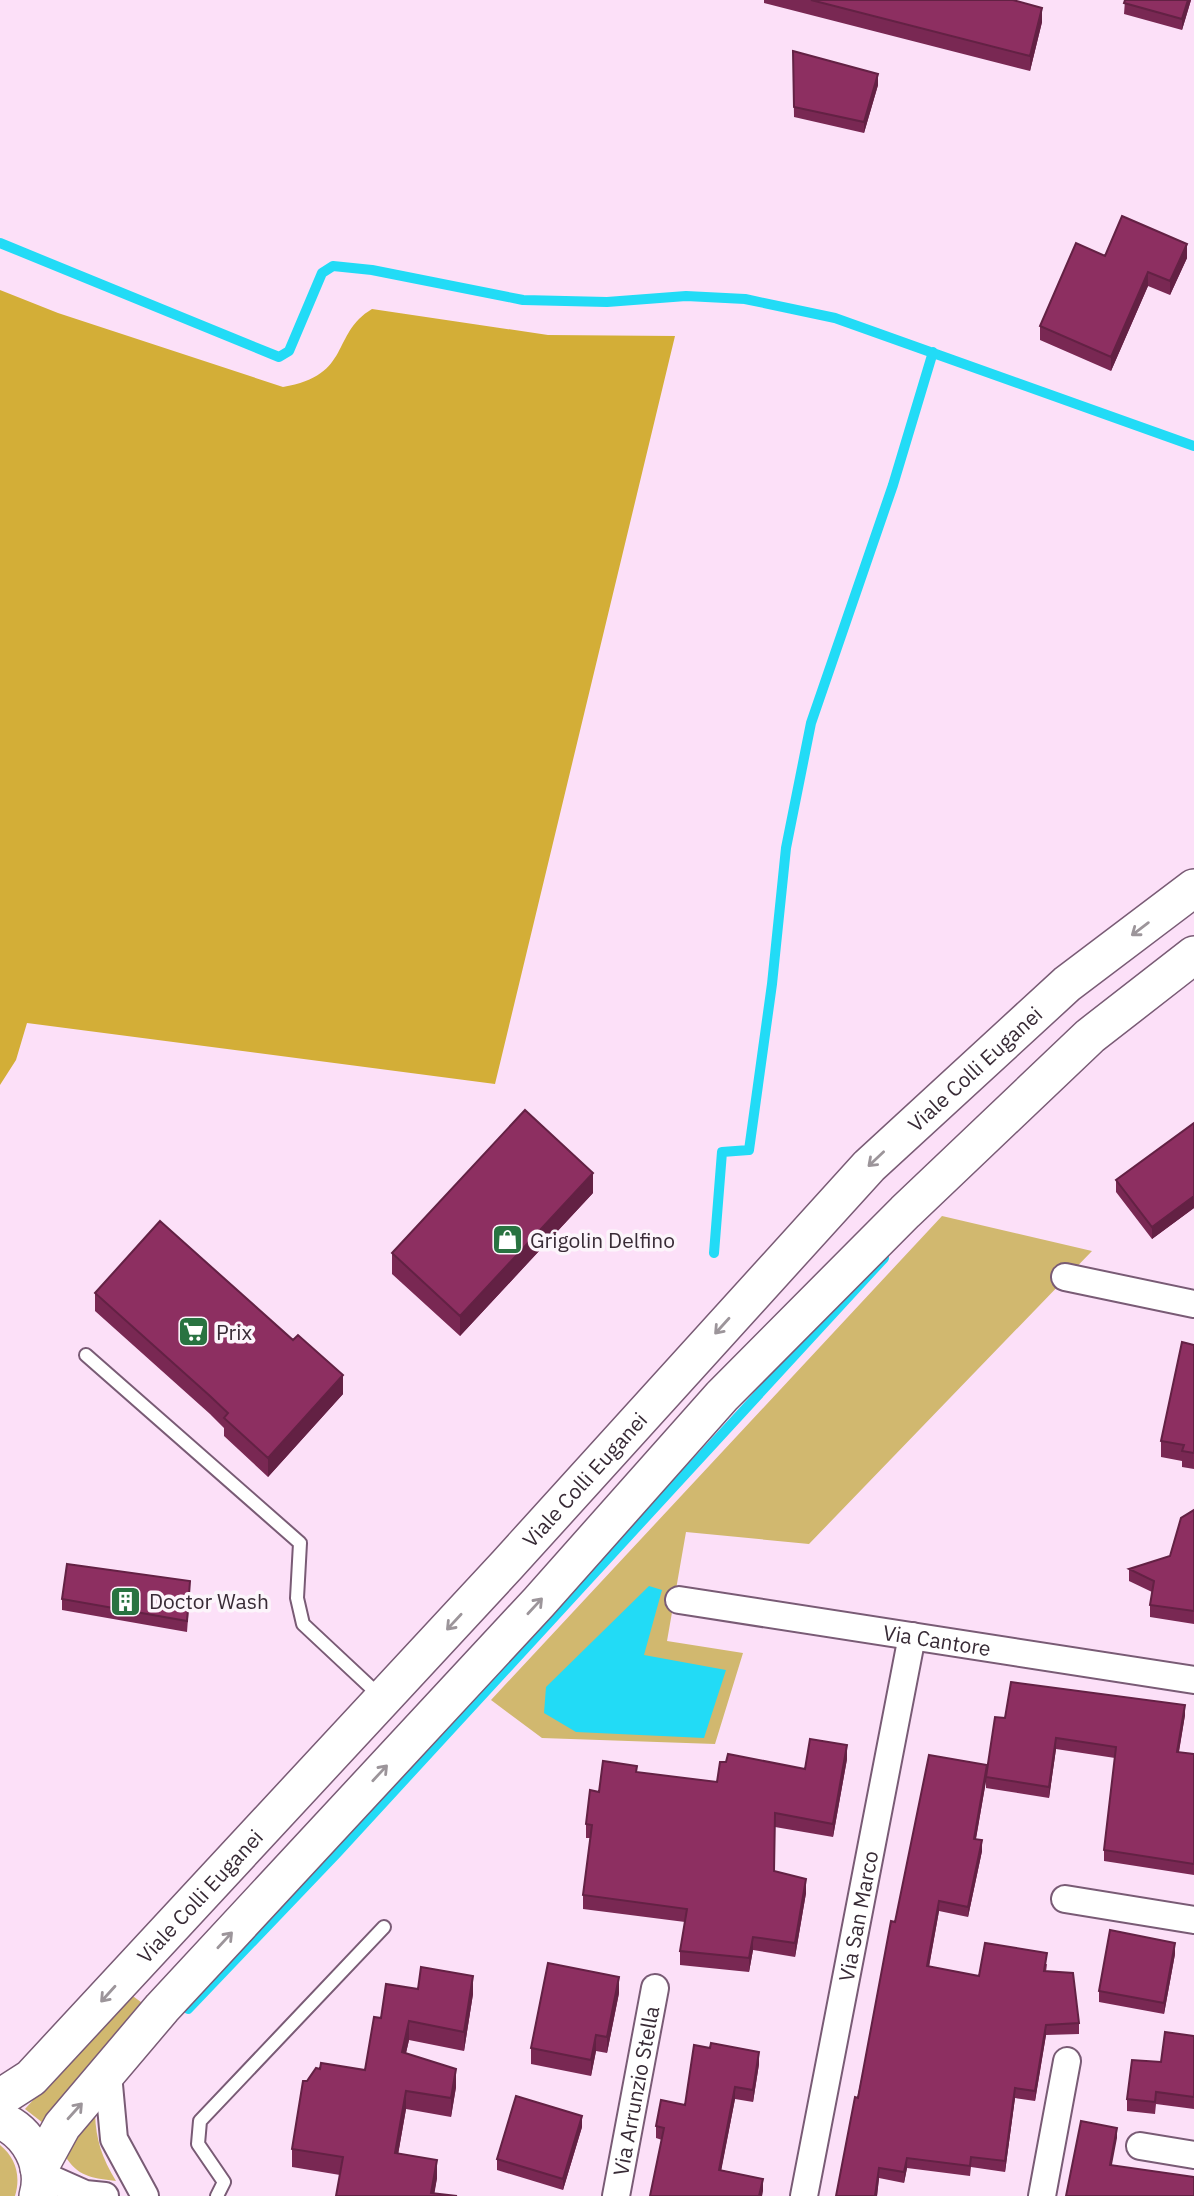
<svg xmlns="http://www.w3.org/2000/svg" width="1194" height="2196" font-family="'IBM Plex Sans',sans-serif">
  <style>
    .green { fill: #d1b86f }
    .forest { fill: #d3ae37 }
    .water { fill: #22dbf6 }
    .lines { fill: none; stroke-linecap: round; stroke-linejoin: round }
    .stream { stroke: #22dbf6; stroke-width: 10 }
    .lane-casing { stroke: #795b75; stroke-width: 16 }
    .street-casing { stroke: #795b75; stroke-width: 30 }
    .secondary-casing { stroke: #795b75; stroke-width: 40 }
    .lane { stroke: #fff; stroke-width: 12 }
    .street { stroke: #fff; stroke-width: 26 }
    .secondary { stroke: #fff; stroke-width: 37 }
    .wall { fill: #792853 }
    .shaded-wall { fill: #632144 }
    .building { fill: #8d2f61; stroke: #632144; stroke-width: 2 }
    .oneway { stroke: #9c959a }
    .labels { text-anchor: middle; dominant-baseline: central; stroke-width: 7; stroke-linejoin: round; paint-order: stroke }
    .street-label { font-size: 21px; fill: #382b36; stroke: #fcf5fb }
    .poi-label { font-size: 21px; fill: #382b36; stroke: #fcf5fb; text-anchor: start }
  </style>
  <rect width="100%" height="100%" fill="#fce0f8"/>
  <!-- green -->
  <path class="green" d="M942,1216L1092,1251L809,1544L686,1532L667,1641L743,1653L715,1744L542,1738L491,1700Z
    M130,1994L145,2005L43,2123L25,2109Z
    M95,2114C96,2140 102,2158 116,2181C95,2178 80,2178 67,2159L68,2146Z
    M0,2145C16,2158 21,2176 15,2196H0Z"/>
  <!-- forest -->
  <path class="forest" d="M0,290L58,313L283,387C353,375 330,334 372,309L548,335L675,336L495,1084L27,1023L16,1060L0,1085Z"/>
  <!-- water -->
  <path class="water" d="M649,1586L662,1590L644,1655L726,1670L704,1738L576,1732L544,1713L546,1687Z"/>
  <g class="lines">
    <!-- stream -->
    <path class="stream" d="M0,243L279,357L289,351L322,273L333,266L372,270L523,300L607,302L686,296L745,299L835,318L1194,446
      M714,1253L722,1152L749,1150L772,984L786,848L811,723L893,485L933,352
      M188,2009L337,1853L884,1258"/>
    <defs>
      <path id="lane" d="M86,1355L300,1543L297,1598L303,1624L380,1696
        M217,2196L224,2182L198,2144L200,2121L384,1927"/>
      <g id="street">
        <path d="M1065,1277L1194,1304"/>
        <path id="s1" d="M679,1600L1194,1680"/>
        <path d="M1065,1899L1194,1920"/>
        <path d="M108,2074L114,2139L145,2196"/>
        <path d="M1140,2146L1194,2155"/>
        <path d="M40,2174L85,2194L105,2196"/>
        <path id="s2" d="M616,2196L655,1988"/>
        <path id="s3" d="M804,2196L912,1636"/>
        <path d="M1042,2196L1067,2061"/>
      </g>
      <g id="secondary">
        <path id="s4" d="M0,2098L31,2078L507,1565L869,1166L1067,984L1194,888"/>
        <path d="M0,2120C29,2132 47,2165 38,2196"/>
        <path d="M39,2168L62,2126L162,2008L539,1602L722,1396L905,1212L1090,1036L1194,955"/>
      </g>
    </defs>
    <!-- lane casing -->
    <use href="#lane" class="lane-casing"/>
    <!-- street casing -->
    <use href="#street" class="street-casing"/>
    <!-- secondary casing -->
    <use href="#secondary" class="secondary-casing"/>
    <!-- lane -->
    <use href="#lane" class="lane"/>
    <!-- street -->
    <use href="#street" class="street"/>
    <!-- secondary -->
    <use href="#secondary" class="secondary"/>
  </g>
  <!-- wall -->
  <path class="wall" d="M764,0H1013L1042,22L1030,71L764,3Z
    M1125,0H1191L1182,30L1124,14Z
    M793,51L878,85L864,133L794,117Z
    M1105,256L1187,258L1170,295L1148,286L1111,371L1040,340V326Z
    M1194,1123V1208L1152,1239L1116,1192V1180Z
    M593,1193L460,1336L392,1274V1253Z
    M95,1293L343,1394L268,1477L224,1436V1428L210,1414L95,1311Z
    M1194,1345V1469L1182,1467V1461L1161,1457V1441Z
    M1194,1510V1624L1150,1617V1605L1152,1592L1129,1581V1569L1170,1556Z
    M190,1592L187,1632L62,1610V1599Z
    M1185,1715L1179,1752L1194,1754V1875L1104,1861V1850L1115,1758L1056,1749L1049,1798L986,1788V1780L976,1839L982,1851L968,1917L939,1911L929,1967L979,1976L1047,1964L1046,1972L1079,2023V2034L1046,2035L1035,2101L1015,2098L1005,2172L971,2167L970,2176L907,2168L904,2183L879,2178L877,2196H836L895,1922L987,1773L1005,1718Z
    M847,1759L833,1837L775,1827L774,1871L806,1893L795,1957L753,1950L749,1972L680,1965V1951L685,1922L583,1909V1895L590,1838H586V1824L599,1792L637,1773L717,1782L805,1769Z
    M1175,1954L1164,2014L1099,2002V1991Z
    M418,1989L473,1994L464,2051L409,2040L406,2053L456,2087L451,2117L406,2109L398,2154L437,2178L434,2193L336,2196L340,2175L292,2167V2149L307,2081L365,2070L381,2018Z
    M619,1993L607,2053L596,2051L591,2076L531,2064V2048Z
    M1194,2036V2109L1156,2104L1155,2114L1127,2111V2099L1161,2062Z
    M711,2043L759,2052V2064L753,2102L735,2099L721,2170L763,2179L762,2196H650L662,2140L656,2138V2126L661,2100L685,2105L694,2045L710,2048Z
    M582,2127L563,2190L497,2170V2159Z"/>
  <!-- shaded-wall -->
  <path class="shaded-wall" d="M1188,0H1191L1182,30V19Z
    M1042,8V22L1030,71V56Z
    M878,74V85L864,133V122Z
    M1187,244V258L1170,295V281Z
    M1148,272V286L1111,371V357Z
    M593,1173V1193L460,1336V1316Z
    M1194,1196V1208L1152,1239V1227Z
    M343,1375V1394L268,1477V1458Z
    M1185,1705V1715L1177,1762V1752Z
    M1056,1738V1749L1049,1798V1787Z
    M847,1745V1759L833,1837V1824Z
    M987,1765V1776L974,1849V1839Z
    M982,1840V1851L968,1917V1907Z
    M806,1879V1893L795,1957V1943Z
    M939,1901V1911L927,1977V1966Z
    M753,1937V1950L749,1972V1958Z
    M1175,1943V1954L1164,2014V2003Z
    M473,1976V1994L464,2051V2032Z
    M619,1977V1993L607,2053V2037Z
    M409,2021V2040L402,2070V2052Z
    M1046,2025V2035L1035,2101V2091Z
    M596,2035V2051L591,2076V2060Z
    M759,2052V2064L753,2102V2090Z
    M456,2069V2087L451,2117V2098Z
    M735,2087V2099L719,2182V2170Z
    M1015,2088V2098L1005,2172V2161Z
    M406,2091V2109L395,2172V2153Z
    M582,2116V2127L563,2190V2179Z
    M1117,2128V2138L1110,2175V2165Z
    M907,2158V2168L904,2183V2172Z
    M437,2160V2178L434,2196L431,2193Z
    M879,2168V2178L877,2196H875Z
    M763,2179V2191L762,2196H759Z"/>
  <!-- building -->
  <path class="building" d="M811,0H1013L1042,8L1030,56Z
    M1125,0H1188L1182,19L1124,3Z
    M793,51L878,74L864,122L794,107Z
    M1122,216L1187,244L1170,281L1148,272L1111,357L1040,326L1076,243L1105,256Z
    M525,1110L593,1173L460,1316L392,1253Z
    M1194,1123V1196L1152,1227L1116,1180Z
    M160,1221L293,1340L298,1335L343,1375L268,1458L224,1418L228,1413L210,1396L95,1293Z
    M1182,1342L1194,1345V1453L1182,1451L1184,1445L1161,1441Z
    M1194,1510V1611L1150,1605L1154,1581L1129,1569L1170,1556L1181,1518Z
    M67,1564L190,1581L187,1621L62,1599Z
    M1011,1682L1185,1705L1177,1752L1194,1754V1864L1104,1850L1116,1747L1056,1738L1049,1787L986,1777L995,1717L1005,1718Z
    M810,1739L847,1745L833,1824L775,1813L774,1871L806,1879L795,1943L753,1937L749,1958L680,1951L687,1909L583,1895L592,1825L586,1824L590,1790L599,1792L603,1761L637,1766L636,1772L717,1782L720,1762H726L728,1754L805,1769Z
    M929,1755L987,1765L974,1839L982,1840L968,1907L939,1901L927,1966L979,1976L985,1943L1047,1953L1044,1971L1073,1973L1079,2023L1046,2025L1035,2091L1015,2088L1005,2161L971,2157L970,2166L907,2158L904,2172L879,2168L875,2196H836L855,2097L858,2098L891,1921L895,1922Z
    M1110,1930L1175,1943L1164,2003L1099,1991Z
    M548,1963L619,1977L607,2037L596,2035L591,2060L531,2048Z
    M421,1967L473,1976L464,2032L409,2021L402,2052L456,2069L451,2098L406,2091L395,2153L437,2160L431,2193L457,2196H336L343,2157L292,2149L303,2081H307L316,2068L320,2069L321,2063L365,2070L374,2017L381,2018L386,1984L418,1989Z
    M1165,2032L1194,2036V2097L1156,2092L1155,2102L1127,2099L1132,2060L1161,2062Z
    M711,2043L759,2052L753,2090L735,2087L719,2170L763,2179L759,2196H650L664,2128L656,2126L661,2100L685,2105L694,2045L710,2048Z
    M516,2096L582,2116L563,2179L497,2159Z
    M1081,2121L1117,2128L1110,2165L1194,2177V2196H1066Z"/>
  <!-- one-way arrows -->
  <defs><path id="oneway-shaft" d="M-6 0H5M1.5-3L5.5 0L1.5 3" fill="none" stroke-width="1.6" stroke-linecap="round" stroke-linejoin="round" transform="scale(1.75)"/></defs>
  <g class="oneway">
    <use href="#oneway-shaft" transform="translate(1140 929) rotate(143)"/>
    <use href="#oneway-shaft" transform="translate(876 1159) rotate(137)"/>
    <use href="#oneway-shaft" transform="translate(722 1326) rotate(132)"/>
    <use href="#oneway-shaft" transform="translate(535 1606) rotate(-47)"/>
    <use href="#oneway-shaft" transform="translate(454 1622) rotate(133)"/>
    <use href="#oneway-shaft" transform="translate(380 1773) rotate(-47)"/>
    <use href="#oneway-shaft" transform="translate(225 1940) rotate(-47)"/>
    <use href="#oneway-shaft" transform="translate(108 1994) rotate(132)"/>
    <use href="#oneway-shaft" transform="translate(75 2111) rotate(-48)"/>
  </g>
  <!-- icons -->
  <defs>
    <symbol id="shop-square" viewBox="-11 -11 22 22"><rect x="-9" y="-9" width="18" height="18" rx="4" fill="#297341" stroke="#fcf5fb"/><path d="M-5-2.5h2.3a2.7 3.5 0 0 1 5.4 0H5L5.5 6h-11ZM-1.5-2.5h3a1.5 2.3 0 0 0-3 0Z" fill="#fff"/></symbol>
    <symbol id="supermarket-square" viewBox="-11 -11 22 22"><rect x="-9" y="-9" width="18" height="18" rx="4" fill="#297341" stroke="#fcf5fb"/><path d="M-6-5.5h2.5l.6 2H6L4.5 2H-2.5L-4.4-4H-6ZM-1.5 3.2a1.3 1.3 0 1 0 .1 0ZM3 3.2a1.3 1.3 0 1 0 .1 0Z" fill="#fff"/></symbol>
    <symbol id="building-square" viewBox="-11 -11 22 22"><rect x="-9" y="-9" width="18" height="18" rx="4" fill="#297341" stroke="#fcf5fb"/><path d="M-4-6H4V6H1V3H-1V6H-4ZM-2.5-4.3h1.7v1.8h-1.7ZM.8-4.3h1.7v1.8H.8ZM-2.5-1h1.7V.8h-1.7ZM.8-1h1.7V.8H.8Z" fill="#fff"/></symbol>
  </defs>
  <g fill-rule="evenodd">
    <use href="#shop-square" x="490" y="1222" width="35" height="35"/>
    <use href="#supermarket-square" x="176" y="1314" width="35" height="35"/>
    <use href="#building-square" x="108" y="1584" width="35" height="35"/>
  </g>
  <g class="labels">
    <!-- street labels -->
    <g class="street-label">
      <text stroke="none"><textPath href="#s4" startOffset="1419">Viale Colli Euganei</textPath></text>
      <text stroke="none"><textPath href="#s4" startOffset="852">Viale Colli Euganei</textPath></text>
      <text stroke="none"><textPath href="#s1" startOffset="261">Via Cantore</textPath></text>
      <text stroke="none"><textPath href="#s4" startOffset="285">Viale Colli Euganei</textPath></text>
      <text stroke="none"><textPath href="#s3" startOffset="285">Via San Marco</textPath></text>
      <text stroke="none"><textPath href="#s2" startOffset="107">Via Arrunzio Stella</textPath></text>
    </g>
    <!-- poi labels -->
    <g class="poi-label">
      <text x="530" y="1240">Grigolin Delfino</text>
      <text x="216" y="1332">Prix</text>
      <text x="149" y="1601">Doctor Wash</text>
    </g>
  </g>
</svg>
